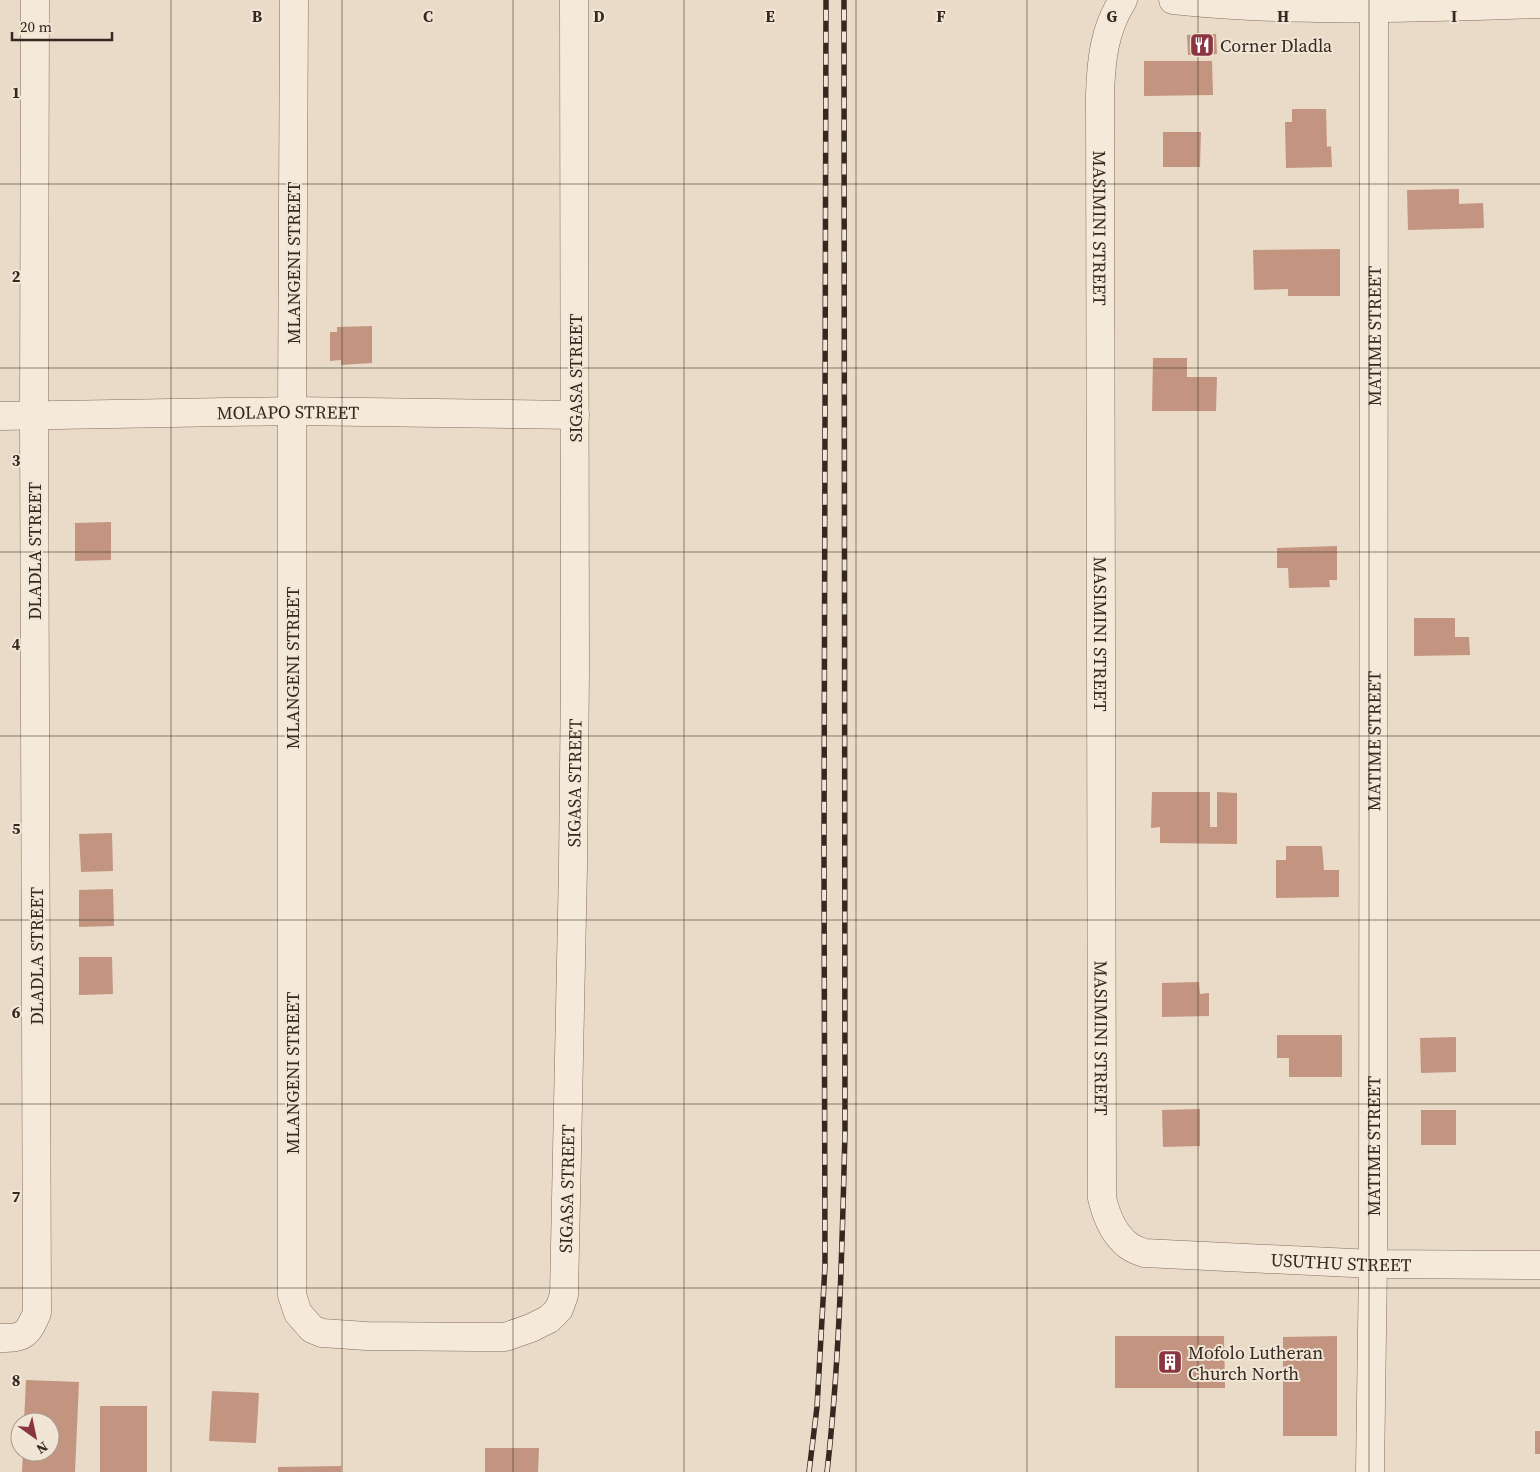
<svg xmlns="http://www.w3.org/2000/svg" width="1540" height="1472" font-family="'Source Serif 4',serif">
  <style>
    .building { fill: #c39581 }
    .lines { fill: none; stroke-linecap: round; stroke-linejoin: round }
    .minor-casing { stroke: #836e5f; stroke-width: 29 }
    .minor { stroke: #f5ead9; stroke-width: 28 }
    .rail-casing { stroke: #352820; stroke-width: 5.5 }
    .rail { stroke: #f1e6d6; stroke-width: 4; stroke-dasharray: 11; stroke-linecap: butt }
    .grid { fill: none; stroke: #352820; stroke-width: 1; stroke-opacity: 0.55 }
    .labels { text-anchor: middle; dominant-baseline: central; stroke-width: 4; stroke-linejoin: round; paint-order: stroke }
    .poi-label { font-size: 18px; fill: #352820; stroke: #f1e6d6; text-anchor: start }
    .street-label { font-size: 18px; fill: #352820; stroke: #f1e6d6 }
    .grid-label { font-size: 16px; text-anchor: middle; font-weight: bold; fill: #352820; stroke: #f1e6d6; stroke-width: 4; stroke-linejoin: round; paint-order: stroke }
  </style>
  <rect width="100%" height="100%" fill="#e9dbc7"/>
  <!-- building -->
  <path class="building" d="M1216,34L1217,54L1188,55L1187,35Z
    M1144,61H1212L1213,95L1144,96Z
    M1292,109H1326L1327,147L1331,146L1332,167L1286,168L1285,122H1292Z
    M1163,132H1201L1200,167H1163Z
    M1459,189V204L1483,203L1484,228L1408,230L1407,190Z
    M1340,249V296H1288V289L1254,290L1253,250Z
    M372,326V363L341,365V360L330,361V332H337V327Z
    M1153,358H1187V377H1217L1216,411H1152Z
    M111,522V560L75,561V523Z
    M1337,546V580H1329L1330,587L1289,588L1288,568H1277V548Z
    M1414,618H1455V637H1469L1470,655L1414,656Z
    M1152,792H1210V827H1217V792L1237,793V844L1160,843V827L1151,828Z
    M112,833L113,871L81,872L79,834Z
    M1286,846H1322L1324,870H1339V897L1276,898V860H1286Z
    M113,889L114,926L79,927V890Z
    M79,957H112L113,994L79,995Z
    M1199,982L1200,994L1209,993V1016L1162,1017V983Z
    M1277,1035H1342V1077H1289V1058H1277Z
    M1456,1037V1072L1421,1073L1420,1038Z
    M1200,1109V1146L1163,1147L1162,1110Z
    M1421,1110H1456V1145H1421Z
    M1115,1336H1224L1225,1388H1115Z
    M1337,1336V1436H1283V1337Z
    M26,1380L79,1382L75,1472H22L23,1452H50V1422H24Z
    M212,1391L259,1393L256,1443L209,1441Z
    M100,1406H147V1472H100Z
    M1535,1431H1540V1454H1535Z
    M485,1448H539L538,1472H485Z
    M341,1466V1472H278V1467Z"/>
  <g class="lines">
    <defs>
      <g id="minor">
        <path id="s1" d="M294,0L292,411V1295L298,1313L312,1329L322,1333L366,1336L477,1337H505L531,1328L549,1319L559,1309L564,1295L573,867L575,675L574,0"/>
        <path id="s2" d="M1123,0C1104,30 1101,61 1100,95L1102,1198C1106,1215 1114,1235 1129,1246C1133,1249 1139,1251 1144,1253L1373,1264L1540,1265"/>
        <path d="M1173,0C1295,13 1418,8 1540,4"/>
        <path id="s3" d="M0,416L292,411L575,415"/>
        <path d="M0,1338C25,1338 27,1335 37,1313L34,415L35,0"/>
        <path id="s4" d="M1370,1472L1373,1264L1374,9"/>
      </g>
    </defs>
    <!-- minor casing -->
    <use href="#minor" class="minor-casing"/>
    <!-- minor -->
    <use href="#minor" class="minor"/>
    <defs>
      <path id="rail" d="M809,1472L817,1407L825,1266L824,852L826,0
        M827,1472C840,1359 842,1246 845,1133L844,0"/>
    </defs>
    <!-- rail casing -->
    <use href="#rail" class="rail-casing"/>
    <!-- rail -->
    <use href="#rail" class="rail"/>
  </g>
  <!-- grid -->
  <path class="grid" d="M171,0V1472M342,0V1472M513,0V1472M684,0V1472M856,0V1472M1027,0V1472M1198,0V1472M1369,0V1472M0,184H1540M0,368H1540M0,552H1540M0,736H1540M0,920H1540M0,1104H1540M0,1288H1540"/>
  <!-- icons -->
  <defs>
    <symbol id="restaurant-square" viewBox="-11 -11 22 22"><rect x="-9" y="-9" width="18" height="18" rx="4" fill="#8b3540" stroke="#f1e6d6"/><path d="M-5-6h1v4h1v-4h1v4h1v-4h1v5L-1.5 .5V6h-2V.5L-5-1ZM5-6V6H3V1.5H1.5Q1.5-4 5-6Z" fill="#fff"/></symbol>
    <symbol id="building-square" viewBox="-11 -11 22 22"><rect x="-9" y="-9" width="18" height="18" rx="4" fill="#8b3540" stroke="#f1e6d6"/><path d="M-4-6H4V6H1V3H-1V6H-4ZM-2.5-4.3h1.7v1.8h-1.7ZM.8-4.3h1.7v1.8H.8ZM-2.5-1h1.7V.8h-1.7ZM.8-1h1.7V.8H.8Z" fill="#fff"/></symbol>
  </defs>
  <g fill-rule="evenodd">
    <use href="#restaurant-square" x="1188" y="31" width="28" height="28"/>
    <use href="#building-square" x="1156" y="1348" width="28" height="28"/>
  </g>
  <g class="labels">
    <!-- poi labels -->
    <g class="poi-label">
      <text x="1220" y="45">Corner Dladla</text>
      <text x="1188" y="1352">Mofolo Lutheran<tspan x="1188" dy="21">Church North</tspan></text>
    </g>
    <!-- street labels -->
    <g class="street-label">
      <text stroke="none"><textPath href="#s2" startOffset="232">MASIMINI STREET</textPath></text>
      <text transform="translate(293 263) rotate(-90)">MLANGENI STREET</text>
      <text stroke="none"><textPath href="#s4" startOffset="1136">MATIME STREET</textPath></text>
      <text transform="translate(575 378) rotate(-90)">SIGASA STREET</text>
      <text stroke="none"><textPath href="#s3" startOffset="288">MOLAPO STREET</textPath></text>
      <text transform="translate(34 551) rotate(-90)">DLADLA STREET</text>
      <text stroke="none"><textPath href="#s2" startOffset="638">MASIMINI STREET</textPath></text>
      <text transform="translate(292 668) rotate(-90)">MLANGENI STREET</text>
      <text stroke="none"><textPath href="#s4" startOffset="731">MATIME STREET</textPath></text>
      <text stroke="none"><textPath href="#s1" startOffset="2118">SIGASA STREET</textPath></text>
      <text transform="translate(36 956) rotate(-90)">DLADLA STREET</text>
      <text stroke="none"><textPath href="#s2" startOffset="1042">MASIMINI STREET</textPath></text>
      <text transform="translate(292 1073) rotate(-90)">MLANGENI STREET</text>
      <text stroke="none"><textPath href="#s4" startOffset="326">MATIME STREET</textPath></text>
      <text stroke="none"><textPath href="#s1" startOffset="1712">SIGASA STREET</textPath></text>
      <text stroke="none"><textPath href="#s2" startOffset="1472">USUTHU STREET</textPath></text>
    </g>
  </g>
  <g class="grid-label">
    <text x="257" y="22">B</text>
    <text x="428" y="22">C</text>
    <text x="599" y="22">D</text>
    <text x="770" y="22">E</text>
    <text x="941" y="22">F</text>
    <text x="1112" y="22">G</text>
    <text x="1283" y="22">H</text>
    <text x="1454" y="22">I</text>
    <text x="16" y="98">1</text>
    <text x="16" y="282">2</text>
    <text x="16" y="466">3</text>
    <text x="16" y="650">4</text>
    <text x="16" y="834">5</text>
    <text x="16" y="1018">6</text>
    <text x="16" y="1202">7</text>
    <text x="16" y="1386">8</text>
  </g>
  <!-- north arrow -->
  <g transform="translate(35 1437) rotate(147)"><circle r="24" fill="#f1e6d6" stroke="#a69a8d"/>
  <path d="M0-4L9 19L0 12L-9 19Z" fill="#8b3540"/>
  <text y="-8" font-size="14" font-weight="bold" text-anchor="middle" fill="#352820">N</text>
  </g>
  <!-- scale -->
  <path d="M12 32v8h100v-8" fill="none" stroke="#352820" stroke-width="2.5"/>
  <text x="20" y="32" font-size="15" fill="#352820" stroke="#f1e6d6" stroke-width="4" paint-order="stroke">20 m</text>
</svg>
